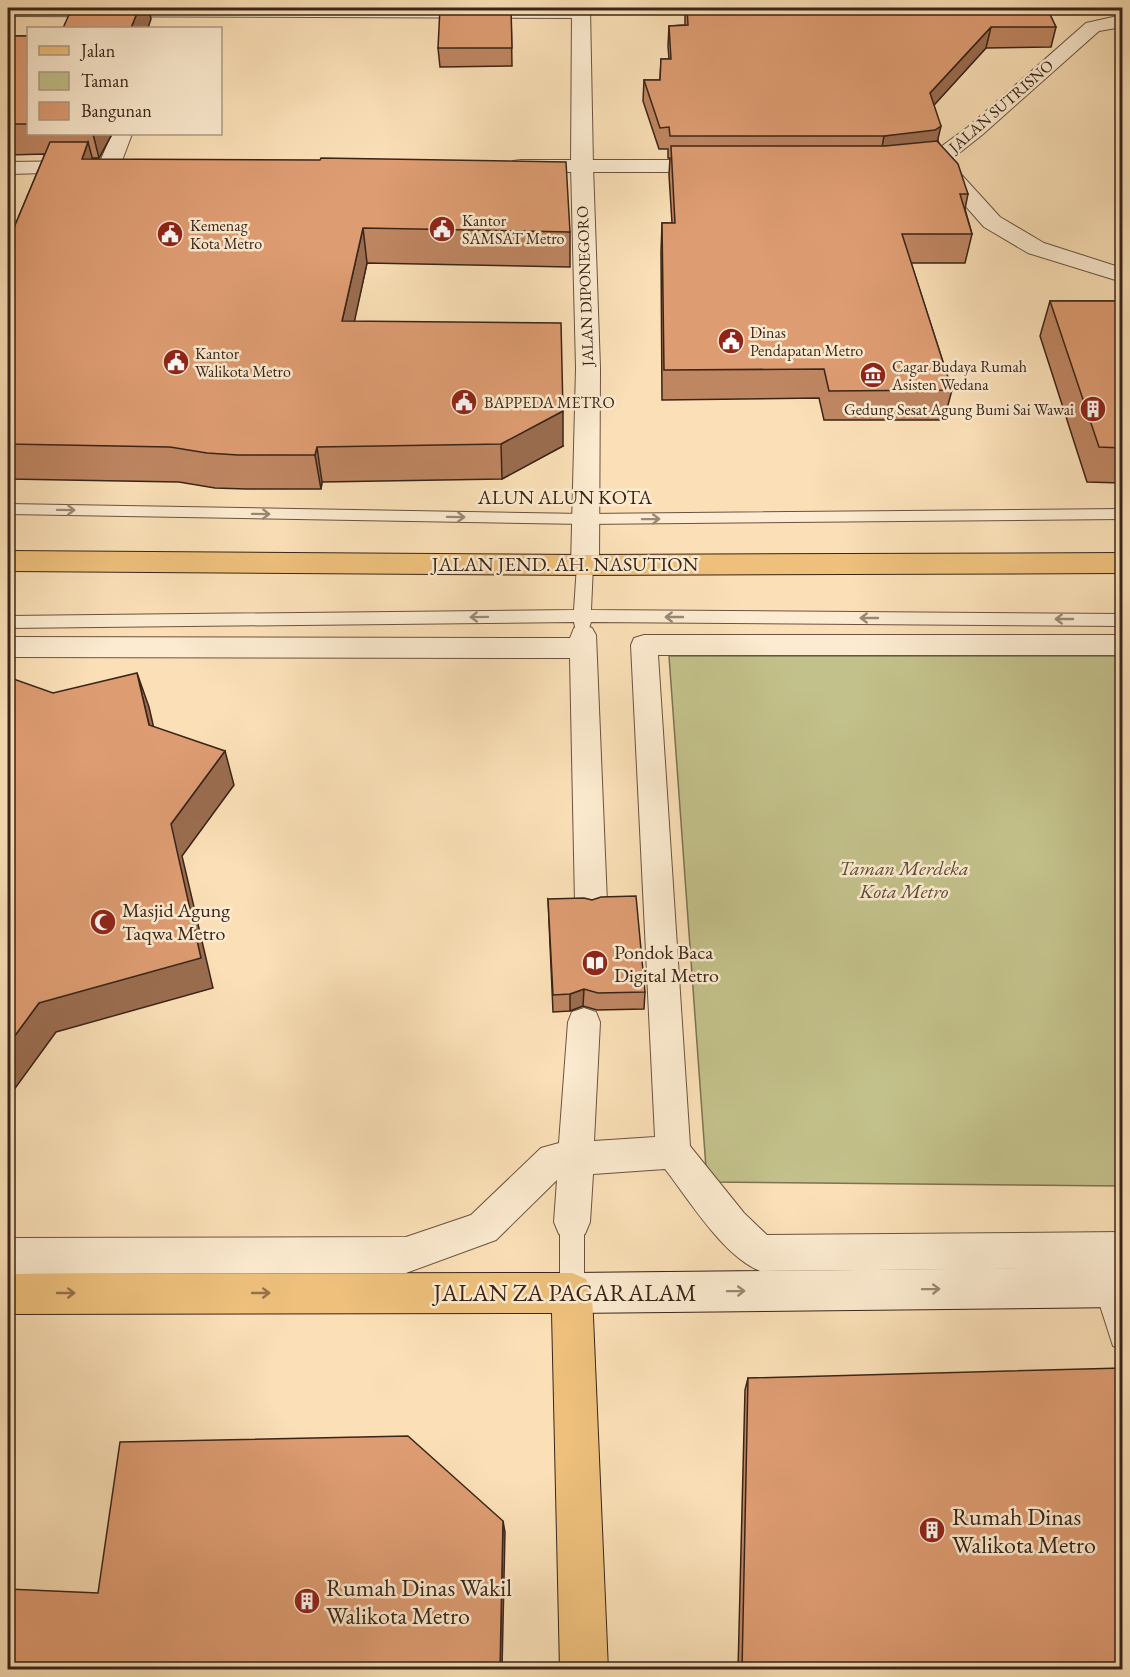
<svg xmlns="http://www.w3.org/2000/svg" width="1130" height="1677" font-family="'EB Garamond',serif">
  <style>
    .green { fill: #c3c18b; stroke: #7e7252; stroke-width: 1.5 }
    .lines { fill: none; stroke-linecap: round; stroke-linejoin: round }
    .service-casing { stroke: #6a5340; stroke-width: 2 }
    .pedestrian-casing { stroke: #6a5340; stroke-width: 2 }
    .minor-casing { stroke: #6a5340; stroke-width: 2 }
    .tertiary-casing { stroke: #6a5340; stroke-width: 2 }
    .secondary-casing { stroke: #392418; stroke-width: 2 }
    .primary-casing { stroke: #392418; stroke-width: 2 }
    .trunk-casing { stroke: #392418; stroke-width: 2 }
    .service { fill: #fcebd0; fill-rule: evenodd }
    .pedestrian { fill: #fcebd0; fill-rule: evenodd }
    .minor { fill: #fcebd0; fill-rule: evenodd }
    .tertiary { fill: #fcebd0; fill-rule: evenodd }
    .secondary { fill: #fcebd0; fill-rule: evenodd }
    .primary { fill: #eec07c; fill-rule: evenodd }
    .trunk { fill: #eec07c; fill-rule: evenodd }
    .wall { fill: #bf8662; stroke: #392418; stroke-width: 1.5 }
    .shaded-wall { fill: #9b6d50; stroke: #392418; stroke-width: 1.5 }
    .building { fill: #de9c72; stroke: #392418; stroke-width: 1.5 }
    .oneway { stroke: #9a8874 }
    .oneway2 { stroke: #94724a }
    .labels { text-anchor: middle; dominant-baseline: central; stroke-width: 5; stroke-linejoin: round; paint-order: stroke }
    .far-street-label { font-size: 16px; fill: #392418; stroke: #fcebd0 }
    .far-poi-label { font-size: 16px; fill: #392418; stroke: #fcebd0; text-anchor: start }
    .street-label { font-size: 20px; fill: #392418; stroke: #fcebd0 }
    .park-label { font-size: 20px; font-style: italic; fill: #5c4b35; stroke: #fcebd0 }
    .poi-label { font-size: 20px; fill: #392418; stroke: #fcebd0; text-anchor: start }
    .near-street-label { font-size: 24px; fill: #392418; stroke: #fcebd0 }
    .near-poi-label { font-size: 24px; fill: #392418; stroke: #fcebd0; text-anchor: start }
  </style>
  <rect width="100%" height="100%" fill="#fbe0b7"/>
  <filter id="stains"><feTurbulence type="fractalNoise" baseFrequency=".00333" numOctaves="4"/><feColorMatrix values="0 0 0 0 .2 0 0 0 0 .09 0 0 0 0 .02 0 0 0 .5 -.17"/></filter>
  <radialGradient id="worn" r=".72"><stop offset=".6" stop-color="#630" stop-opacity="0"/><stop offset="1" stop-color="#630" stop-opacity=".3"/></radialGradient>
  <!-- green -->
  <path class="green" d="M669,656H1122V1186L707,1182Z"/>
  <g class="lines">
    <defs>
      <path id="service" d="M8,504L585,514L1122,509V519L585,524L8,514Z
        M585,559L591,561L593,565L591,610L1122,614V626L591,622L588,632L582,634L576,632L574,622L8,628V616L574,610L577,565L579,561Z
        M572,1211L580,1214L584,1222V1293L581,1301L572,1305L563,1301L560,1293V1222L564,1214Z
        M1106,1275L1115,1279L1122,1301V1349L1113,1346L1094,1287L1097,1279Z"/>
      <path id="pedestrian" d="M583,625L592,628L596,635L607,903L602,912L591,916L580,912L575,903L570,658L8,657V637L570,638L574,628Z
        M644,635H1122V655H658L690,1146L744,1213L767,1235L1122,1232V1268L760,1271C723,1256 690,1201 665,1169L593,1174L590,1222L585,1234L572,1239L559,1234L554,1222L557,1180L496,1240L406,1273L8,1274V1238L406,1237L471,1215L541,1148L559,1143L568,1022L572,1012L584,1008L596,1012L600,1022L594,1141L655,1137L631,645L634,638Z"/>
      <path id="minor" d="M8,8H585L590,12L588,16L581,18L8,16Z
        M1122,15V27L1099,31L982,135L949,161L1000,217L1044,243L1122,268V282L1028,253L984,227L931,167L905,170L897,169L894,164L897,159L931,154L968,127L1086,23Z
        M112,134H132L120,166L117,171L109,172L101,171L98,166Z
        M521,160H715L723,161L726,166L723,171L715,172H521L513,171L510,166L513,161Z
        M82,161L90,162L93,167L90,172L8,174V162Z"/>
      <path id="tertiary" d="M572,8H590L593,166L600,368L599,565L595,572L585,575L575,572L571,565L576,368L571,166Z"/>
      <path id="secondary" d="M1122,1267V1307L572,1313L558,1307L552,1293L558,1279L572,1273Z"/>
      <path id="primary" d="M572,1273L586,1279L592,1293L608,1670H560L552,1313L8,1314V1274Z"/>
      <path id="trunk" d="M8,551L585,555L1122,553V573L585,575L8,571Z"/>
    </defs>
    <!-- service casing -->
    <use href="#service" class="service-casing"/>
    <!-- pedestrian casing -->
    <use href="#pedestrian" class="pedestrian-casing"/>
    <!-- minor casing -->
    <use href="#minor" class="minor-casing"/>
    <!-- tertiary casing -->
    <use href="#tertiary" class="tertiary-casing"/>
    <!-- secondary casing -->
    <use href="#secondary" class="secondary-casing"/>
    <!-- primary casing -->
    <use href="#primary" class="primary-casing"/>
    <!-- trunk casing -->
    <use href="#trunk" class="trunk-casing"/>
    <!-- service -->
    <use href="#service" class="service"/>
    <!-- pedestrian -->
    <use href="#pedestrian" class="pedestrian"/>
    <!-- minor -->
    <use href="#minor" class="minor"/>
    <!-- tertiary -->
    <use href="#tertiary" class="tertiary"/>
    <!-- secondary -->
    <use href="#secondary" class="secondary"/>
    <!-- primary -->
    <use href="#primary" class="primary"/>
    <!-- trunk -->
    <use href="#trunk" class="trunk"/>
  </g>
  <!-- wall -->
  <path class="wall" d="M511,8L512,66L440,67L438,48Z
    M685,8H1116L1114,14L1048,11L1056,27L1051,47L986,48L934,105L938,141L968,194L965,209L972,234L965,263H911L952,390L944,420H824L819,398L662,400L661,252L662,223H672L669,175L670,158H668V149H659L643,101L644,80H660L661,59H669L668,46L669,26L685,25Z
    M8,36H28V134H112L99,158H92L93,159L570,232V267L367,263L354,321L563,446L502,479L322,482L321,489H246L215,488L179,482L8,479V242L45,154L8,155Z
    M1050,301H1122V483L1087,482L1040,336Z
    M548,899L645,992L644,1009L597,1010L583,1006L570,1011L553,1012Z
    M748,1378L1122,1670H738L745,1390Z"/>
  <!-- shaded-wall -->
  <path class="shaded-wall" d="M139,8H149L151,19L148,28H131Z
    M991,27L986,48L925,115L930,93Z
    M941,126L936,147L880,158L884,136Z
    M93,134H112L99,158Z
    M88,142L97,176L82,159Z
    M363,228L367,263L347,356L342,321Z
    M563,411V446L502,479L501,444Z
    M317,447L322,482L321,489L315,455Z
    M137,673L149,707L161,759L149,725Z
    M225,751L234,785L182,856L213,988L56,1032L8,1098V1045Z
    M584,989L583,1006L570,1011V994Z
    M503,1521L505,1532L502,1670H500Z"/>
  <!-- building -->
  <path class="building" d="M72,8H139L131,28H63Z
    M440,8H511L512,48H438Z
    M687,8H1047L1056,27H991L930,93L941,126L935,130L884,136H670L669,127L660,128L644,80H660L661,59H671L669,26L688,25Z
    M8,36H28V124H8Z
    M937,141L958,164L968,194H960L972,234H902L952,390L829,391L824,369L664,370L662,223H675L671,146H885Z
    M50,142H88L82,159L320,160L321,158L566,162L570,232L363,228L342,321L561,323L563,411L501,444L317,447L315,455H238L207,453L170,447L8,444V242Z
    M1050,301H1122V448L1099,447Z
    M137,673L149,725L225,751L171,824L201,958L39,1003L8,1045V677L53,693Z
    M636,896L645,992L598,993L584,989L570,994L553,995L548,899L584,898L592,900L601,897Z
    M1122,1368V1670H742L748,1378Z
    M408,1436L503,1521L500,1670H8V1589L98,1593L120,1442Z"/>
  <!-- one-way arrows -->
  <defs><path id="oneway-shaft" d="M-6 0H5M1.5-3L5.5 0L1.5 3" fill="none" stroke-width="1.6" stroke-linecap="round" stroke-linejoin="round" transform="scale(1.5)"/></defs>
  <g class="oneway">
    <use href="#oneway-shaft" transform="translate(66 510) rotate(1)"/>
    <use href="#oneway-shaft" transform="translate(261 514) rotate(1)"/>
    <use href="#oneway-shaft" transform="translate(456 517) rotate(1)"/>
    <use href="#oneway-shaft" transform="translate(651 519) rotate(-1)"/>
    <use href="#oneway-shaft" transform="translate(479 617) rotate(179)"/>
    <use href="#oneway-shaft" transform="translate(674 617) rotate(-180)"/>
    <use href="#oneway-shaft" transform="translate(869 618) rotate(-180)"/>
    <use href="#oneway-shaft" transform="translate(1064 619) rotate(-180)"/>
    <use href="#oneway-shaft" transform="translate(931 1289) rotate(-1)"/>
    <use href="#oneway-shaft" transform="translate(736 1291) rotate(-1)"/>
  </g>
  <g class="oneway2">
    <use href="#oneway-shaft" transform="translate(66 1293)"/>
    <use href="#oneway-shaft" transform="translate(261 1293)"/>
  </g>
  <!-- icons -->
  <defs>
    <symbol id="civic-disc" viewBox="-11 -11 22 22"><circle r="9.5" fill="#8f2418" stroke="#fcebd0"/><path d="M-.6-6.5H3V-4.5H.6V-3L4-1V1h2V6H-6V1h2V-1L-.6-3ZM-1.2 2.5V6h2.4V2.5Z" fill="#fff"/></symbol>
    <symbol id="museum-disc" viewBox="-11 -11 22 22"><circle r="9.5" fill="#8f2418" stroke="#fcebd0"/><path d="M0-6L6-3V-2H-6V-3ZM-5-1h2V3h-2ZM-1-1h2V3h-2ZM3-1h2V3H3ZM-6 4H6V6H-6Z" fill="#fff"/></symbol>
    <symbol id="building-disc" viewBox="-11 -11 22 22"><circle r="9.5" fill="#8f2418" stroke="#fcebd0"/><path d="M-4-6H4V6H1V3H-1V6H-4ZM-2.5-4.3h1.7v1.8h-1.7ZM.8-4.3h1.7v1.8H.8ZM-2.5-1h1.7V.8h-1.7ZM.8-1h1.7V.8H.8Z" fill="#fff"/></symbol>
    <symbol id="mosque-disc" viewBox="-11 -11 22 22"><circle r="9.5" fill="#8f2418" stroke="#fcebd0"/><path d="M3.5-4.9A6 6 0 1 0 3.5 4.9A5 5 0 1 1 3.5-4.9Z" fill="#fff"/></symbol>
    <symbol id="library-disc" viewBox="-11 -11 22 22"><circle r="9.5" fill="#8f2418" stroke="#fcebd0"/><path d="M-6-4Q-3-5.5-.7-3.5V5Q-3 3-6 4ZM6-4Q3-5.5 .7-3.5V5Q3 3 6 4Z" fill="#fff"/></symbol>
  </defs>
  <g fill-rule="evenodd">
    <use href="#civic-disc" x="427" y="214" width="30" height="30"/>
    <use href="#civic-disc" x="155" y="219" width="30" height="30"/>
    <use href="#civic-disc" x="716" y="326" width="30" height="30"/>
    <use href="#civic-disc" x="161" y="347" width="30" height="30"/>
    <use href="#museum-disc" x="858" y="360" width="30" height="30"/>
    <use href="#civic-disc" x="449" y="387" width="30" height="30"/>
    <use href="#building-disc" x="1078" y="394" width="30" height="30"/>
    <use href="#mosque-disc" x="88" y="907" width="30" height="30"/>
    <use href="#library-disc" x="580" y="948" width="30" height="30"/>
    <use href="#building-disc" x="917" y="1515" width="30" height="30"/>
    <use href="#building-disc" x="292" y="1586" width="30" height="30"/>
  </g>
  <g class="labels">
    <!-- far-street labels -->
    <g class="far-street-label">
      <text transform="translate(1001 106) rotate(-41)">JALAN SUTRISNO</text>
      <text transform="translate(585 286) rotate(-92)">JALAN DIPONEGORO</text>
    </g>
    <!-- far-poi labels -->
    <g class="far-poi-label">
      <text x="462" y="220">Kantor<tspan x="462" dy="18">SAMSAT Metro</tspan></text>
      <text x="190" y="225">Kemenag<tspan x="190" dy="18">Kota Metro</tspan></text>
      <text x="750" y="332">Dinas<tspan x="750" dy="18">Pendapatan Metro</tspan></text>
      <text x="195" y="353">Kantor<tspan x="195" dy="18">Walikota Metro</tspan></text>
      <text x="892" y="366">Cagar Budaya Rumah<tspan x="892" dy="18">Asisten Wedana</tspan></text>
      <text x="484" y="402">BAPPEDA METRO</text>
      <text x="1074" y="409" text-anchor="end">Gedung Sesat Agung Bumi Sai Wawai</text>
    </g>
    <!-- street labels -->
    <g class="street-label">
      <text x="565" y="497">ALUN ALUN KOTA</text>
      <text x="565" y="564">JALAN JEND. AH. NASUTION</text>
    </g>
    <!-- park labels -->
    <g class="park-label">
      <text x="904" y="868">Taman Merdeka<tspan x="904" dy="23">Kota Metro</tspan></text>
    </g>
    <!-- poi labels -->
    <g class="poi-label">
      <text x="122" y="910">Masjid Agung<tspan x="122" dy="23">Taqwa Metro</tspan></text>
      <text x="614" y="952">Pondok Baca<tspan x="614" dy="23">Digital Metro</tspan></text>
    </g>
    <!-- near-street labels -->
    <g class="near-street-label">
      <text x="565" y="1292">JALAN ZA PAGARALAM</text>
    </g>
    <!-- near-poi labels -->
    <g class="near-poi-label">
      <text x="952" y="1516">Rumah Dinas<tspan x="952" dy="28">Walikota Metro</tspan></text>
      <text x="326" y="1587">Rumah Dinas Wakil<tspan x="326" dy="28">Walikota Metro</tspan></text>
    </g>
  </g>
  <!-- margin -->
  <rect width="1130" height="1677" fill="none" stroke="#fbe0b7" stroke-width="30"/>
  <rect x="9" y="9" width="1112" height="1659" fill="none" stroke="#392418" stroke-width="3"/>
  <rect x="15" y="15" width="1100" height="1647" fill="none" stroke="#392418" stroke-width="1.5"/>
  <!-- legend -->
  <rect x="27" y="27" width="195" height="108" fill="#fcebd0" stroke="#ae9b86" stroke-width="1.5"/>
  <rect x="39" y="46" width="30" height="9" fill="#eec07c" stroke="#ae9b86" stroke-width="1.5"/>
  <text x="81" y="57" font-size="18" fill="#392418">Jalan</text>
  <rect x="39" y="72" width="30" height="18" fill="#c3c18b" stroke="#ae9b86" stroke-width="1.5"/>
  <text x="81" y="87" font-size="18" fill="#392418">Taman</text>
  <rect x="39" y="102" width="30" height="18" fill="#de9c72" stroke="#ae9b86" stroke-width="1.5"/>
  <text x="81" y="117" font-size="18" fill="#392418">Bangunan</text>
  <rect width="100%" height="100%" filter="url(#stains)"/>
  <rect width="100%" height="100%" fill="url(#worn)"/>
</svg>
